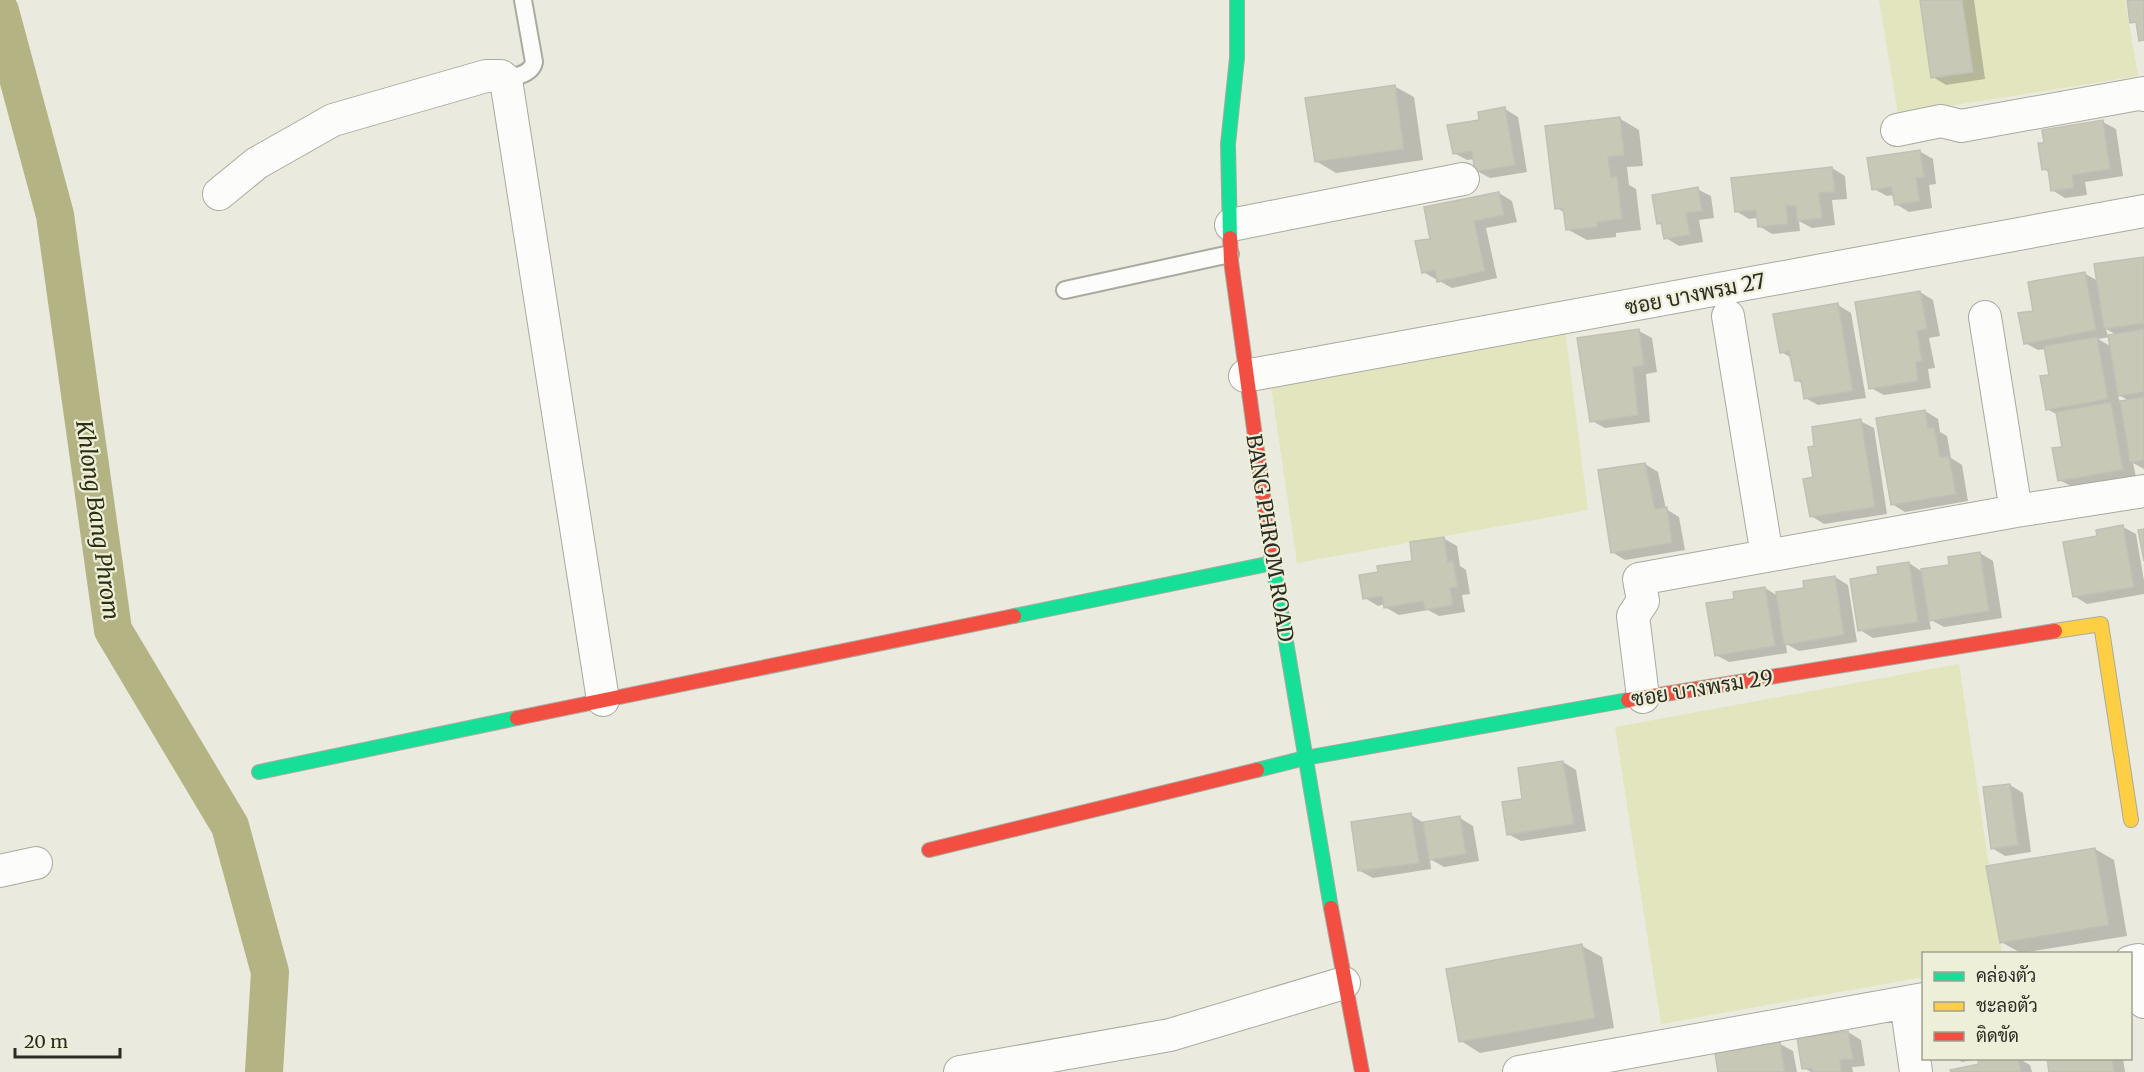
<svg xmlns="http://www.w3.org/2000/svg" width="2144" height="1072" font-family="Merriweather,Sarabun,serif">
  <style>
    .green { fill: #e3e5bf }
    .shadow { fill: #0003; fill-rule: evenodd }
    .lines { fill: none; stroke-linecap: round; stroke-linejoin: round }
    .canal { stroke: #b3b383; stroke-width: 38 }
    .building { fill: #c7c8b5; stroke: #c0c0b7; stroke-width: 1.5 }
    .lane-casing { stroke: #a9aaa0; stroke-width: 20 }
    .street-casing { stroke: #a9aaa0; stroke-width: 34 }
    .fast-casing { stroke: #a9aaa0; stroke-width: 16 }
    .slow-casing { stroke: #a9aaa0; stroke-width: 16 }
    .jam-casing { stroke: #a9aaa0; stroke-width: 16 }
    .lane { stroke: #fcfcfa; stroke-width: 16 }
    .street { stroke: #fcfcfa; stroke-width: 32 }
    .fast { stroke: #16e098; stroke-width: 14 }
    .slow { stroke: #ffcf43; stroke-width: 14 }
    .jam { stroke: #f24e42; stroke-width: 14 }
    .labels { text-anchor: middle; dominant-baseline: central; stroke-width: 4.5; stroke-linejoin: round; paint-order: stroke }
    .street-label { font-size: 21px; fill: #2c2c24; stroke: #eeefd9 }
    .water-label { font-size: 22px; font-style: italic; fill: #2d2e10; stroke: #eeefd9 }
  </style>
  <rect width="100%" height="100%" fill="#eaeade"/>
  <!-- green -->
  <path class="green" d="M1879,0H2125L2138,76L1898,114Z
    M1565,329L1588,510L1297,563L1271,386Z
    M1959,664L2002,953L1924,954L1923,977L1661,1024L1615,727Z"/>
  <!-- shadow -->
  <path class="shadow" d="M1921,0H1974L1985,79L1946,85L1933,77Z
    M1394,86L1414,97L1423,160L1336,173L1316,161Z
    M1505,109L1518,117L1527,172L1490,178L1477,171L1475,159L1467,160L1454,153L1481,121Z
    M1619,118L1639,130L1643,166L1627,167L1629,185L1636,189L1641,230L1616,233V237L1587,240L1567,229L1565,213L1557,208Z
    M2103,122L2116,129L2123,176L2085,182L2087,195L2065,198L2052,190L2050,173L2044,169L2046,144Z
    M1919,151L1933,159L1936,184L1929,185L1932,208L1909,212L1896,204L1894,195L1887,196L1874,189Z
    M1832,168L1845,176L1847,199L1832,200L1835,225L1812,228L1799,221L1800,231L1772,234L1759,226L1758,218L1749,219L1736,211Z
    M1697,189L1711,196L1714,218L1699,220L1703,242L1679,246L1666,238L1663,226L1659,223Z
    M1499,193L1512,201L1517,222L1486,228L1497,278L1452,288L1423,272L1432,240Z
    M2144,258V469L2133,463L2136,477L2073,487L2059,480L2063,448L2058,415L2047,409L2051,376L2046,349L2038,350L2025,343L2035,312L2084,273L2098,281ZM2106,329L2117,335L2108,337ZM2110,337L2112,347L2098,339ZM2118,395L2130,401L2120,403Z
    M1920,292L1933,300L1940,336L1929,338L1935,368L1928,369L1931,388L1884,395L1871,388Z
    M1838,305L1851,313L1866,398L1818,405L1805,398L1803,384L1796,380L1792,358L1781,352Z
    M1639,331L1652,338L1657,372L1646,374L1650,422L1605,428L1592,421Z
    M1925,411L1938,419L1940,432L1947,436L1951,458L1962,465L1968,501L1905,512L1892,504Z
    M1860,421L1874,428L1887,514L1824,524L1811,516L1815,479Z
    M1645,464L1658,472L1666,509L1679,517L1685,550L1625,560L1612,552Z
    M2123,527L2136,534L2144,581V594L2087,604L2074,596L2099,537Z
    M1443,538L1457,546L1460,566L1466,570L1470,594L1462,595L1465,612L1439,616L1428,610L1399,615L1385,607V604L1378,606L1365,598Z
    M1980,553L1993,561L2002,618L1944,627L1929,619L1931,629L1873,638L1860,630L1880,576L1909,563L1921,571L1951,566Z
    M1835,577L1848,585L1857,642L1799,651L1786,644L1787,653L1729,662L1716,655L1736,600L1765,588L1778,596L1806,589Z
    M1563,762L1576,770L1586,831L1521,841L1508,834L1524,800Z
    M2010,785L2023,793L2031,852L2005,856L1992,848Z
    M1411,815L1424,823L1460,818L1473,826L1479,861L1444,867L1430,859L1431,869L1373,878L1360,871Z
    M2095,849L2114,860L2127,936L2021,953L2001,942Z
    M1582,946L1602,957L1614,1028L1480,1053L1461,1041Z
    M1848,1032L1861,1040L1865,1066L1852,1067L1853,1072H1811L1804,1068Z
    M1780,1044L1793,1051L1797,1072H1720Z
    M1956,1058H2018L2030,1065L2032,1072H1952L1980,1065L1979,1059L1962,1062Z
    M2049,1058H2123L2125,1072H2051Z"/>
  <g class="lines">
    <!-- canal -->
    <path class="canal" d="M0,11L55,215L113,630L230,826L270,972L264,1072"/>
  </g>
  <!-- building -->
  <path class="building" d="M1920,0H1962L1973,72L1931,78Z
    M2127,0H2144V40L2139,41L2136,22L2130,23Z
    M1395,85L1404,149L1315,162L1305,98Z
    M1505,107L1515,165L1475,172L1472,151L1453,154L1447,125L1479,120L1478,112Z
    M1620,117L1624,155L1608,157L1611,177L1617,176L1622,219L1597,222V227L1566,230L1563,208L1555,209L1545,126Z
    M2103,120L2110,169L2072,175L2074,188L2051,191L2048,169L2042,170L2038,143H2044L2042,130Z
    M1920,150L1924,177L1916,178L1920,201L1895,205L1891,187L1872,190L1867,158Z
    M1832,167L1835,192L1819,193L1822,218L1797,221L1796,206H1786L1788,224L1758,227L1756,210L1735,212L1731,178Z
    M1698,187L1702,211L1686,213L1690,235L1664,239L1661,223L1657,224L1652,195Z
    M1499,192L1504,215L1474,221L1485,271L1437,282L1435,270L1422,273L1415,241L1430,239L1424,207Z
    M2144,257V323L2104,329L2094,264Z
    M2085,272L2096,330L2024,344L2018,313L2033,311L2028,282Z
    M1920,291L1927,329L1917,331L1922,361L1916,362L1918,381L1869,389L1855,302Z
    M1838,303L1853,391L1804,399L1801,380L1795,381L1789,351L1780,353L1773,314Z
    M1639,329L1644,365L1633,367L1638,415L1590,422L1577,338Z
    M2144,329V392L2118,396L2108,335Z
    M2097,337L2108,399L2046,410L2040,376L2049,375L2044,346Z
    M2144,397V460L2130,463L2120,401Z
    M2111,402L2123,470L2058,481L2052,448L2062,447L2056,412Z
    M1925,410L1928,428L1934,427L1940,457L1949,456L1956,494L1891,505L1876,418Z
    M1861,419L1875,507L1810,517L1803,479L1813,477L1808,447L1814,446L1812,427Z
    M1645,463L1655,509L1667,507L1672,543L1611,553L1598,470Z
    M2123,525L2134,587L2073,597L2063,542L2097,536L2096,530Z
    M2144,529V561L2138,530Z
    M1444,537L1448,562L1453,561L1458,588H1450L1453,605L1425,610L1423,601L1384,608L1382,596L1363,599L1359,575L1378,572L1377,566L1412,561L1410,542Z
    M1980,552L1989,611L1929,621L1921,569L1949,565L1948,557Z
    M1909,562L1918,622L1858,631L1850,579L1878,574L1877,567Z
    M1835,576L1844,635L1784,645L1776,592L1804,588L1803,581Z
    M1765,587L1775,646L1715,656L1706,603L1734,599L1733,592Z
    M1563,761L1574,824L1507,835L1502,802L1522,799L1518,768Z
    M2010,784L2018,845L1991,849L1983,787Z
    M1411,813L1419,863L1358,871L1351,822Z
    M1460,816L1466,854L1429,860L1423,822Z
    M2095,848L2109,925L2000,943L1986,866Z
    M1582,944L1595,1018L1459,1042L1446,969Z
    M1848,1031L1853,1059L1840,1060L1841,1072H1812V1068L1802,1069L1797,1038Z
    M1780,1042L1785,1072H1718L1715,1053Z
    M1977,1058H2018L2021,1072H1951L1950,1070L1979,1064Z
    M2047,1058H2112L2114,1072H2049Z"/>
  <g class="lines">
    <defs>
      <path id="lane" d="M506,80C516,76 532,74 534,62L523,0
        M1065,290L1230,254"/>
      <path id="street" d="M1897,130L1941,121L1961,126L2144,93V95
        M219,194L257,163L333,120L486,76H501L506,80L603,700
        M1231,225L1463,179
        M1728,316L1767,556
        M1985,317L2016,511
        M1245,376L2144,211
        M1643,697L1633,616L1643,601L1639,579L2016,511L2144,491
        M0,871L36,863
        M2130,962L2138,960L2144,1002
        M1906,1002L1916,1072
        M960,1072L1170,1035L1344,983
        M1519,1072L1924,999"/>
      <path id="fast" d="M1230,238L1228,144L1237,58V0
        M1271,553L1331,908
        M1014,616L1272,563
        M1257,770L1305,758L1628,700
        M259,772L517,718"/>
      <path id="slow" d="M2055,631L2101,624L2131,820"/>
      <path id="jam" d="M1230,238L1231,261L1271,553
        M1628,700L2055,631
        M517,718L1014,616
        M929,850L1257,770
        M1331,908L1362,1072"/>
    </defs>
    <!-- lane casing -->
    <use href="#lane" class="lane-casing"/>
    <!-- street casing -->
    <use href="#street" class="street-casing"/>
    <!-- fast casing -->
    <use href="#fast" class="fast-casing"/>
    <!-- slow casing -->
    <use href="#slow" class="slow-casing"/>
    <!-- jam casing -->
    <use href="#jam" class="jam-casing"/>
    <!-- lane -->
    <use href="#lane" class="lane"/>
    <!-- street -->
    <use href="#street" class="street"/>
    <!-- fast -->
    <use href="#fast" class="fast"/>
    <!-- slow -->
    <use href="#slow" class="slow"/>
    <!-- jam -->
    <use href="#jam" class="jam"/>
  </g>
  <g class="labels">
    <!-- street labels -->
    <g class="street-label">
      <text transform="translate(1695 294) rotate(-11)">ซอย บางพรม 27</text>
      <text transform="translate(1270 538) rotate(81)">BANG PHROM ROAD</text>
      <text transform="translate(1702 688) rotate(-9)">ซอย บางพรม 29</text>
    </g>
    <!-- water labels -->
    <g class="water-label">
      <text transform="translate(98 520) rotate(82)">Khlong Bang Phrom</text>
    </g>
  </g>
  <!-- legend -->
  <rect x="1922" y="952" width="210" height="108" fill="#eeefd9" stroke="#a0a191" stroke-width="1.5"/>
  <rect x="1934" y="972" width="30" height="9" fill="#16e098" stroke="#a0a191" stroke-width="1.5"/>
  <text x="1976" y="982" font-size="18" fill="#2c2c24">คล่องตัว</text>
  <rect x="1934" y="1002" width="30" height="9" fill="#ffcf43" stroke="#a0a191" stroke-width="1.5"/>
  <text x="1976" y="1012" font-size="18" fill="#2c2c24">ชะลอตัว</text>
  <rect x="1934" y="1032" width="30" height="9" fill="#f24e42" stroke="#a0a191" stroke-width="1.5"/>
  <text x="1976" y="1042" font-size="18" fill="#2c2c24">ติดขัด</text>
  <!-- scale -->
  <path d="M15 1048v9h105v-9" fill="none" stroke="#2c2c24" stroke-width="3"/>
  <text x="24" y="1048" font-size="18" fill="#2c2c24" stroke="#eeefd9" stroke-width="4.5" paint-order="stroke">20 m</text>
</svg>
